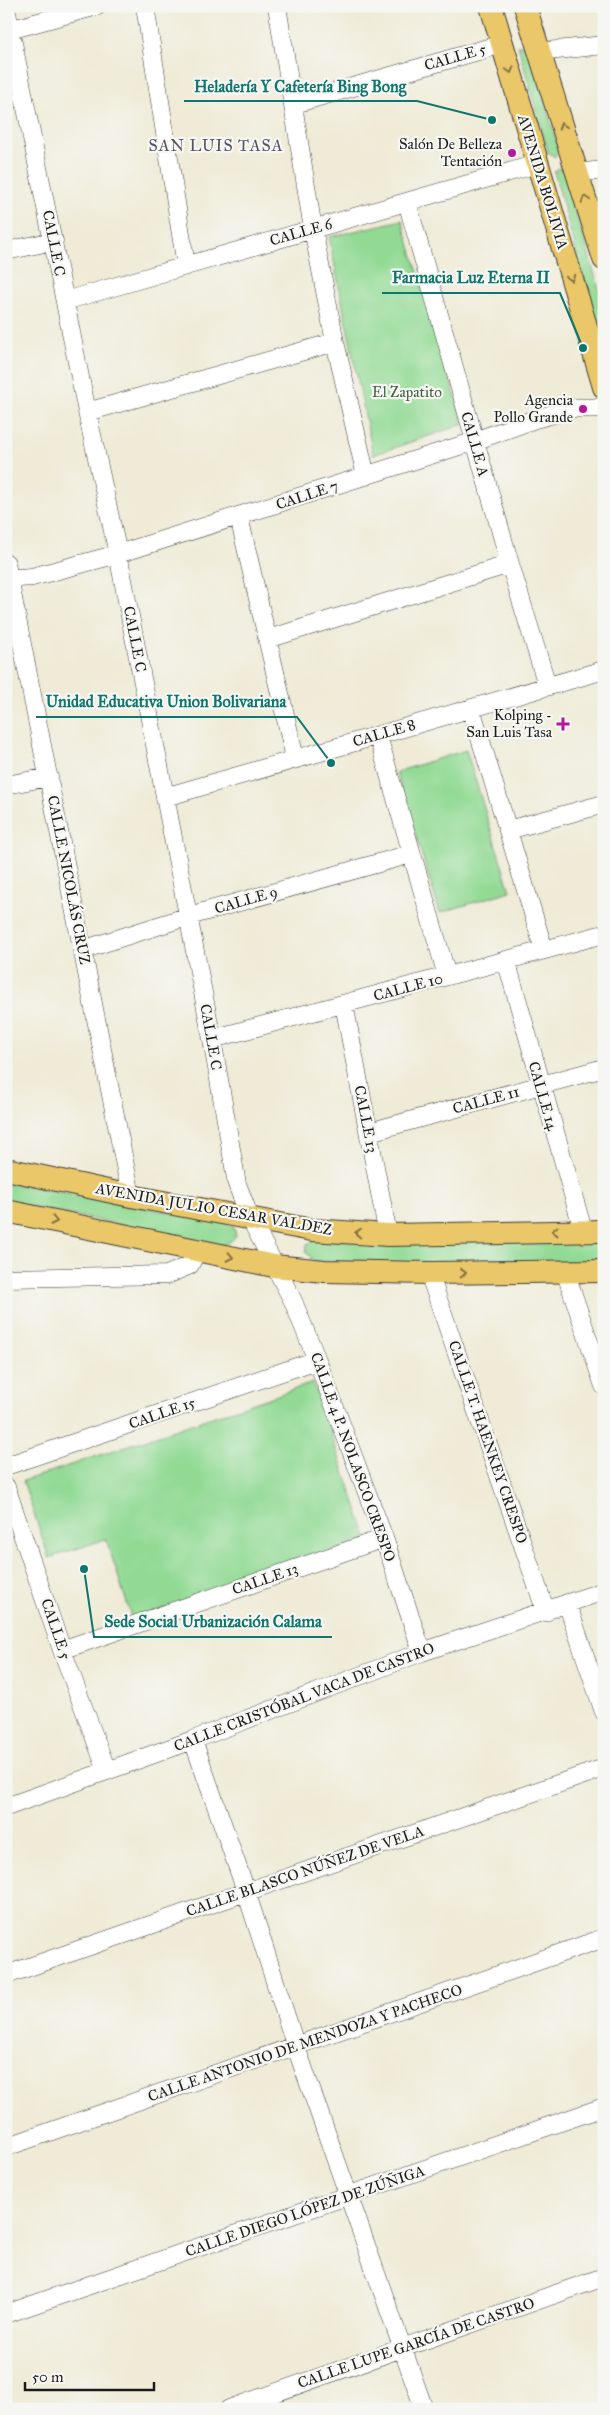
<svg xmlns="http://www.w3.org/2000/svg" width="610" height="2415" font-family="'IM FELL Great Primer',serif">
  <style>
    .green { fill: #92da94; stroke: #577b58 }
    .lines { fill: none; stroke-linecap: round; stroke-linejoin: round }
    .minor-casing { stroke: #3c3b38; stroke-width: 19 }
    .major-casing { stroke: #3c3b38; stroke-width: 24 }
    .minor { stroke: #fff; stroke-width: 18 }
    .major { stroke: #eac769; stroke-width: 22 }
    .oneway { stroke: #837242 }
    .poi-dot { fill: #b5179e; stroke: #f6f6f2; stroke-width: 2 }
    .labels { text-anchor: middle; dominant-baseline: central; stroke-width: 4.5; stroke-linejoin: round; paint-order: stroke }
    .street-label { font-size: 15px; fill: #1c1c1c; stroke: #f6f6f2 }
    .poi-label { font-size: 15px; fill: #1c1c1c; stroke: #f6f6f2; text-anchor: end }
    .park-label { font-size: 15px; fill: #455e46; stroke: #f6f6f2 }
    .neighbourhood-label { font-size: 16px; letter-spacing: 1px; fill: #575467; stroke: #f6f6f2 }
    .leader { fill: none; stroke: #0f766e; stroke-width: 2 }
    .callout-dot { fill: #0f766e; stroke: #f6f6f2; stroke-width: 2 }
    .callout-label { font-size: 16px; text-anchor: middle; font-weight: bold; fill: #0f766e; stroke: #f6f6f2; stroke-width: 4.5; stroke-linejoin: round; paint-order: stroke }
  </style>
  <rect width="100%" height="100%" fill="#f6f6f2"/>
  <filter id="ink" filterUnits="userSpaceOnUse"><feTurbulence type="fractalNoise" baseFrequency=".02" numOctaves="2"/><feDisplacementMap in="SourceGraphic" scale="10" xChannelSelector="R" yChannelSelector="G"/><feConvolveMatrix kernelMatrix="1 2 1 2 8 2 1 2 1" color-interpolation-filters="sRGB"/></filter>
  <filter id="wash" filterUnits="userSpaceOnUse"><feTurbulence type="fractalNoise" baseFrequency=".0096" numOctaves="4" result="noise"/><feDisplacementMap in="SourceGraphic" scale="20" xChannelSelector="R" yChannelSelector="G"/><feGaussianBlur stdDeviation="1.12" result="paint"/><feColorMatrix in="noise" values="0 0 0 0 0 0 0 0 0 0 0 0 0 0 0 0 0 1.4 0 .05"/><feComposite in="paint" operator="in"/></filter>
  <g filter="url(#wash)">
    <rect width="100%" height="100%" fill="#efebd7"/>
    <!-- green -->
    <path class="green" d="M528,44L559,150L555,157L548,152L518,46Z
      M559,168L564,171L604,306V351L554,172Z
      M402,220L464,424L373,455L329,237Z
      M466,750L510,891L440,913L396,772Z
      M6,1182L224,1222L234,1228L236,1236L230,1242L223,1245L6,1202Z
      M604,1239V1262L438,1266L315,1261L306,1253L307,1244L314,1240Z
      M313,1383L368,1540L132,1619L106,1539L49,1558L23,1481Z"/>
  </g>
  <g filter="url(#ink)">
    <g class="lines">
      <defs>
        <path id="minor" d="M145,6L186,266
          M277,6L313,229L335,342L366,476
          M6,8L87,412L118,554L212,1039L237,1184L250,1218L293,1301L317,1360L384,1538L422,1652
          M6,31L97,6
          M538,52L604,45
          M294,104L502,44
          M576,173L604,170
          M407,202L510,564L547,685
          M6,251L54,241
          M65,301L537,164
          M87,412L335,342
          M239,517L295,758
          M6,563L131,1196
          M6,579L32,577L118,554L475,441L535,419L575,408H604
          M268,639L510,564
          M471,708L544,950
          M378,736L447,976
          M6,785L49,777
          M165,797L604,670
          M508,830L604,804
          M82,950L189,916L411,854
          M506,960L583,1230
          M344,1004L388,1235
          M212,1039L604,934
          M369,1132L604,1068
          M565,1271L604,1386
          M429,1273L546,1612
          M6,1278L167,1275L190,1265L197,1250
          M6,1466L317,1360
          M6,1487L62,1650L107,1771
          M567,1603L604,1712
          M62,1650L384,1538
          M193,1740L246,1891L296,2047L424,2409
          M6,1807L193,1740L422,1652L604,1591
          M6,1975L604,1768
          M6,2147L604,1938
          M6,2314L604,2107
          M229,2409L604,2277"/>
        <path id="major" d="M491,6L604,387
          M525,6L604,259
          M6,1169L131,1196L312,1230L388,1235L604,1231
          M6,1211L274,1266L324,1271L429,1273L604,1271"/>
      </defs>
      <!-- minor casing -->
      <use href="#minor" class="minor-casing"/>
      <!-- major casing -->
      <use href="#major" class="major-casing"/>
      <!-- minor -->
      <use href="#minor" class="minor"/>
      <!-- major -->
      <use href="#major" class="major"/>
    </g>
    <!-- one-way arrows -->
    <defs><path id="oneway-chevron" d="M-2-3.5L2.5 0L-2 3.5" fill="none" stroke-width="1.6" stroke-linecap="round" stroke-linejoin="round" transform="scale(1.25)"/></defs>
    <g class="oneway">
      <use href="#oneway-chevron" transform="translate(510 70) rotate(74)"/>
      <use href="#oneway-chevron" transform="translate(562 126) rotate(-107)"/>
      <use href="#oneway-chevron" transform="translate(585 199) rotate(-108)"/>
      <use href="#oneway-chevron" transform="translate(571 278) rotate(73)"/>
      <use href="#oneway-chevron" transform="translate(54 1221) rotate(12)"/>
      <use href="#oneway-chevron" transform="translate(555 1231) rotate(179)"/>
      <use href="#oneway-chevron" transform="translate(358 1233) rotate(-176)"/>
      <use href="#oneway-chevron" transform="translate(230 1257) rotate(12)"/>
      <use href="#oneway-chevron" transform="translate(463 1273) rotate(-1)"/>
    </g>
  </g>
  <!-- markers -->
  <g class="poi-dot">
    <circle cx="512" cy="153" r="5"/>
    <circle cx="583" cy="409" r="5"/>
    <path d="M560.5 716.5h5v5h5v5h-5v5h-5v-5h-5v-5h5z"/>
  </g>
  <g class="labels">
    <!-- street labels -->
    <g class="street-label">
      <text transform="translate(455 57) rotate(-16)">CALLE 5</text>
      <text transform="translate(543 182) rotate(73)">AVENIDA BOLIVIA</text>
      <text transform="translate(301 232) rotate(-16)">CALLE 6</text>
      <text transform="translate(54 243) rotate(79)">CALLE C</text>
      <text transform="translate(475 444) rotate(74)">CALLE A</text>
      <text transform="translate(307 495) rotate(-18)">CALLE 7</text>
      <text transform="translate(135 639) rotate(79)">CALLE C</text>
      <text transform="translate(384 733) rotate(-16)">CALLE 8</text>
      <text transform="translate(69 880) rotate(79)">CALLE NICOLÁS CRUZ</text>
      <text transform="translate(246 900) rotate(-16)">CALLE 9</text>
      <text transform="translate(408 987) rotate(-15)">CALLE 10</text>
      <text transform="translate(211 1037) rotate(80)">CALLE C</text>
      <text transform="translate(543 1096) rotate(74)">CALLE 14</text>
      <text transform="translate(486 1100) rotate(-15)">CALLE 11</text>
      <text transform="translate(366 1119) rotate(79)">CALLE 13</text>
      <text transform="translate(214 1209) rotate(10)">AVENIDA JULIO CESAR VALDEZ</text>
      <text transform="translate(162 1413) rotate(-19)">CALLE 15</text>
      <text transform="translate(488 1442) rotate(71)">CALLE T. HAENKEY CRESPO</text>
      <text transform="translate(353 1457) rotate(70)">CALLE 4 P. NOLASCO CRESPO</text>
      <text transform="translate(265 1579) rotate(-19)">CALLE 13</text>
      <text transform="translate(56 1629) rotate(71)">CALLE 5</text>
      <text transform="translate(304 1697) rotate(-21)">CALLE CRISTÓBAL VACA DE CASTRO</text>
      <text transform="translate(305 1871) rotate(-19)">CALLE BLASCO NÚÑEZ DE VELA</text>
      <text transform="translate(305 2043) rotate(-19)">CALLE ANTONIO DE MENDOZA Y PACHECO</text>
      <text transform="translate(305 2211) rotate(-19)">CALLE DIEGO LÓPEZ DE ZÚÑIGA</text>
      <text transform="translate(416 2343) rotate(-19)">CALLE LUPE GARCÍA DE CASTRO</text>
    </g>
    <!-- poi labels -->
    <g class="poi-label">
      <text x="502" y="144">Salón De Belleza<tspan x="502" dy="17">Tentación</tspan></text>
      <text x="573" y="400">Agencia<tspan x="573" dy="17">Pollo Grande</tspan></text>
      <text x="552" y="715">Kolping -<tspan x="552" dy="17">San Luis Tasa</tspan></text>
    </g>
    <!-- park labels -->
    <g class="park-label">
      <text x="407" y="392">El Zapatito</text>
    </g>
    <!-- neighbourhood labels -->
    <g class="neighbourhood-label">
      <text x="216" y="145">SAN LUIS TASA</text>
    </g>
  </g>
  <!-- callouts -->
  <path class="leader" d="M492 120L417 101H184M583 348L560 293H382M331 763L297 717H36M84 1569L94 1637H332"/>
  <g class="callout-dot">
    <circle cx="492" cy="120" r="5"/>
    <circle cx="583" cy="348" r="5"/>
    <circle cx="331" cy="763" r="5"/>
    <circle cx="84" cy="1569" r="5"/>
  </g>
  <g class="callout-label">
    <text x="300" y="92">Heladería Y Cafetería Bing Bong</text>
    <text x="471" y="283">Farmacia Luz Eterna II</text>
    <text x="166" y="707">Unidad Educativa Union Bolivariana</text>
    <text x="213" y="1627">Sede Social Urbanización Calama</text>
  </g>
  <!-- margin -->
  <rect width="610" height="2415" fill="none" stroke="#f6f6f2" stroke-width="25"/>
  <!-- scale -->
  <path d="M25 2382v8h129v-8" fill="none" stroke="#1c1c1c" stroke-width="2.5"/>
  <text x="32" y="2382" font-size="15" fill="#1c1c1c" stroke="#f6f6f2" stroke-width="4" paint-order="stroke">50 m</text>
</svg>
